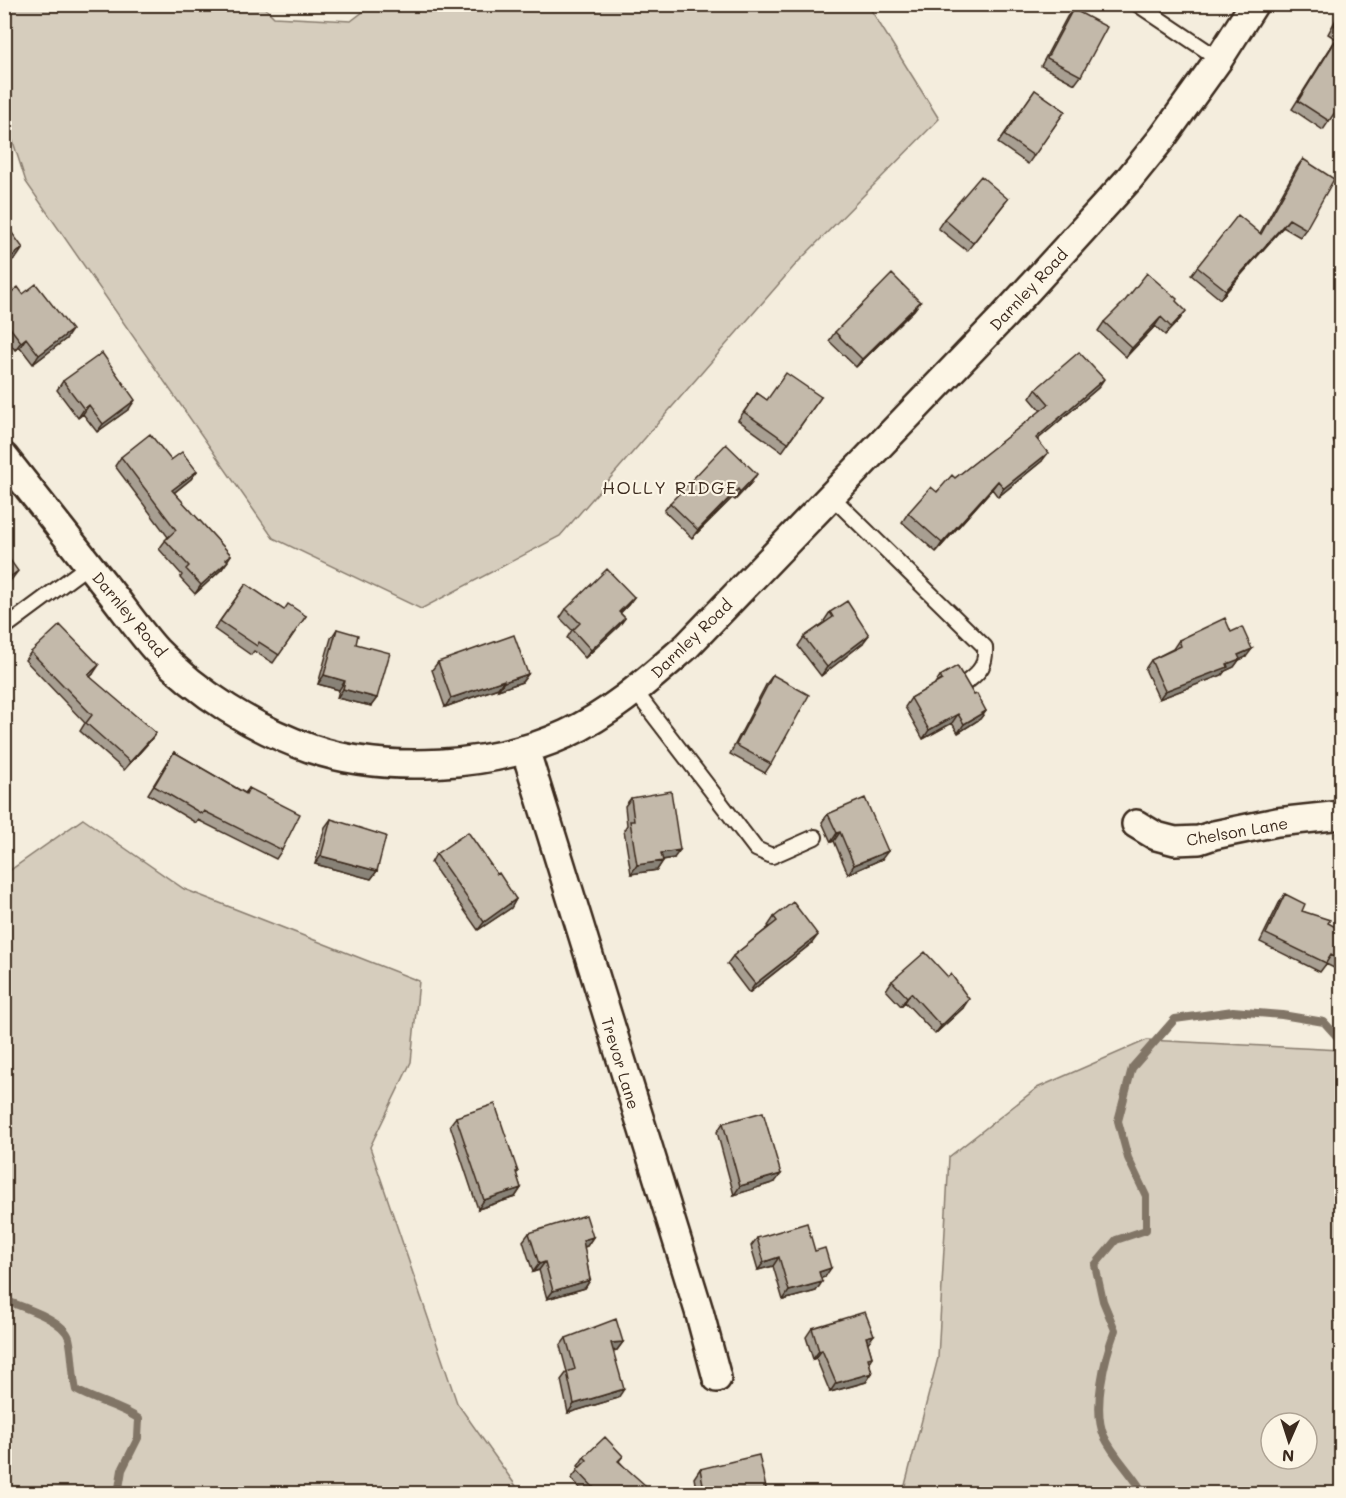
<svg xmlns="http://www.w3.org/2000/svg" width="1346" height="1498" font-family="Mali,sans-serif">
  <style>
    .green { fill: #d6cdbd; stroke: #887c6e; stroke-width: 1.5; fill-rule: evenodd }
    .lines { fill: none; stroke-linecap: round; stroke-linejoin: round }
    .stream { stroke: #817466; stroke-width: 8 }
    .service-casing { stroke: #3b2a1e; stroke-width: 18 }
    .minor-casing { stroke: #3b2a1e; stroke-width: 32 }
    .service { stroke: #fcf5e5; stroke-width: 14 }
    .minor { stroke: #fcf5e5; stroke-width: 27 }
    .wall { fill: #a89f92; stroke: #3b2a1e; stroke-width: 1.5 }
    .shaded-wall { fill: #888277; stroke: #3b2a1e; stroke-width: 1.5 }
    .building { fill: #c3b9aa; stroke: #3b2a1e; stroke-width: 1.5 }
    .labels { text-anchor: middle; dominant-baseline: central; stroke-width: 4.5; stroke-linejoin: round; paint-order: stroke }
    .street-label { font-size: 16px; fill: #3b2a1e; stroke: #fcf5e5 }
    .neighbourhood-label { font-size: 18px; letter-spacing: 1.5px; fill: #3b2a1e; stroke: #fcf5e5 }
  </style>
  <rect width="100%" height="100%" fill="#f4eddd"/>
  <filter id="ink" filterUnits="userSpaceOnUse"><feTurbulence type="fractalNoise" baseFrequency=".0167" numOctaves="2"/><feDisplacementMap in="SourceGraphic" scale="12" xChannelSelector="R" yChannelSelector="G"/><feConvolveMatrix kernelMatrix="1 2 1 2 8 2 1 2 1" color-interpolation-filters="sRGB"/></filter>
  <g filter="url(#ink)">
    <!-- green -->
    <path class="green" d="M372,5H868L939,119L797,263L560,536L421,609L273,538L26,182L5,117V5H262L274,17L351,21Z
      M83,819L184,889L419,981L411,1062L370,1147L457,1403L521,1493H5V874Z
      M1147,1040L1341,1050V1493H903L938,1358L949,1157L1037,1088ZM1271,1423H1307V1459H1271Z"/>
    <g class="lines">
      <!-- stream -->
      <path class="stream" d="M4,1300C22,1307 63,1319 69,1338C73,1355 72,1373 76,1390C97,1402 119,1405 139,1419L138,1438L122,1470L118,1494
        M1144,1494C1132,1473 1114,1457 1104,1436C1092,1408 1105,1357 1115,1330L1103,1301L1095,1265L1116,1240L1146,1230V1196L1128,1158L1118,1121L1132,1068L1175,1019L1233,1011L1282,1015L1324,1022L1342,1042"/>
      <defs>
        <path id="service" d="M1137,4L1219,59
          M830,495L985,647C986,664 981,671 968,681
          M4,628L89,565
          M635,691L756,849L772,856L815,837"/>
        <path id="minor" d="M4,457C39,501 73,545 108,589C124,609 139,631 156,650C198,694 254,729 312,749C387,774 495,767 566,734C612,713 649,679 687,646L1004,316L1129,179L1163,137L1219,59L1254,4
          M525,749L699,1311L717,1378
          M1136,824L1156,836L1175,841L1199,840L1214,835L1277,822L1342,815"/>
      </defs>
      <!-- service casing -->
      <use href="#service" class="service-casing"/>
      <!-- minor casing -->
      <use href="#minor" class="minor-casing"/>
      <!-- service -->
      <use href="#service" class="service"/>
      <!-- minor -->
      <use href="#minor" class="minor"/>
    </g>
    <!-- wall -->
    <path class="wall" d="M1073,9L1081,76L1075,84L1041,66L1067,17Z
      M1341,10V103L1323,130L1292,109L1336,39L1328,34Z
      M1035,90L1065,111L1028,164L998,143Z
      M1303,159L1306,229L1300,237L1283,227L1220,299L1191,275L1197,267L1260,233L1297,167Z
      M1008,199L967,251L938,228L944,219Z
      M23,294L66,339L33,364L20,347L15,350L4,336V298Z
      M1176,301L1180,319L1165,335L1155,326L1126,357L1098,331L1104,322Z
      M920,302L914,310L856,367L829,341L835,332Z
      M63,381L129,409L97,432L83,414L78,418L57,390Z
      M1098,388L1037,440L1042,461L998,497L992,489L936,552L902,522L908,513L955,478L1041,411L1030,398L1036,389Z
      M757,393L767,400L821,397L782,452L738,420Z
      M1341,430V458L1333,440L1339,431Z
      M121,457L171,460L197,471L191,479L174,493L231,555L222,569L195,594L180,578L182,575L159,549L168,537L115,466Z
      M1341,470V480L1339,474Z
      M751,483L735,500L732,498L692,538L664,511L670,503Z
      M246,584L284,610L306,616L273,663L254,651L251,655L214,629Z
      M634,597L628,605L620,613L625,618L619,626L585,658L567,638L572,630L560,618L566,609Z
      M830,612L863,643L821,676L798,646L804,637L825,622L824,621Z
      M337,629L356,644L377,698L371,706L337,698L339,690L318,684L331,638Z
      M1231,632L1246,657L1239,660L1234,667L1225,671L1222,675L1159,699L1145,669L1151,660L1173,649L1179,640Z
      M31,652L93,674L90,677L150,741L124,770L80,731L85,723L25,660Z
      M438,662L528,674L522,682L498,690V688L445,707L432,670Z
      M773,675L771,764L765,773L730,754L767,683Z
      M940,676L974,695L986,711L980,719L958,733L952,723L923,739L905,707L911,698L934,685Z
      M174,752L245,793L249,788L282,850L276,859L198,820L196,823L148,794Z
      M631,798L674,858L663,860L657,870L631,874L624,830L627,825L625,806Z
      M828,814L882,859L848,874L834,841L831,842L822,822Z
      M331,819L377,871L371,879L315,864L325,827Z
      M436,854L516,899L511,908L478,930L431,863Z
      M1285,894L1302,911L1328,923L1341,934V969L1340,971L1326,964L1320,972L1260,942L1279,903Z
      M774,917L812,943L749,993L727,964L733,956L769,927L768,926Z
      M892,981L963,1008L935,1034L905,1002L901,1006L886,990Z
      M456,1117L518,1172L516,1174L521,1188L515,1197L478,1209L450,1125Z
      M723,1123L775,1182L734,1195L717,1132Z
      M529,1233L593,1237L587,1246L584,1247L590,1280L585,1288L547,1299L539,1270L533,1272L523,1241Z
      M757,1238L815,1251L825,1277L821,1278L816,1291L783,1300L773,1266L758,1270L751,1246Z
      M812,1328L868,1343L872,1357L869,1362L872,1373L866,1382L830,1392L816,1358L813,1359L806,1337Z
      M566,1338L623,1342L617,1350L613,1351L618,1398L568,1413L561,1380L567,1372L560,1346Z
      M623,1456L619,1461L648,1494H585L571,1479L580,1467L578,1466L584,1457Z
      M700,1469L767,1493L697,1494L694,1478Z"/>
    <!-- shaded-wall -->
    <path class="shaded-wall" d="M1289,219L1283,227L1220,299L1226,290Z
      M23,248L17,257L4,266V262Z
      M920,302L914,310L856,367L862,359Z
      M1186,311L1180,319L1165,335L1171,327Z
      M1161,317L1155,326L1126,357L1132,348Z
      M72,330L66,339L33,364L39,355Z
      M26,338L20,347L15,350L21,342Z
      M1104,379L1098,388L1030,446L1036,438Z
      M135,400L129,409L97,432L103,424Z
      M89,405L83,414L78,418L84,409Z
      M1048,453L1042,461L998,497L1004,488Z
      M197,471L191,479L166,499L172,490Z
      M757,474L751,483L735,500L740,492Z
      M998,481L992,489L936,552L942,543Z
      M738,489L732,498L692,538L698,530Z
      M228,561L222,569L195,594L201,585Z
      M18,571L12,579L4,585V581Z
      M634,597L628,605L613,621L619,612Z
      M625,618L619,626L585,658L591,650Z
      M869,635L863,643L821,676L827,667Z
      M1252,649L1246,657L1239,660L1234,667L1225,671L1222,675L1159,699L1165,691L1227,664L1238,655Z
      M99,665L93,674L82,684L88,675Z
      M528,674L522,682L498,690L504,682Z
      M324,675L345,681L339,690L318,684Z
      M504,680L498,688L445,707L451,698Z
      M343,689L377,698L371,706L337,698Z
      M986,711L980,719L958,733L964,724Z
      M958,714L952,723L923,739L929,730Z
      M156,733L150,741L124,770L130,762Z
      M840,832L834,841L831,842L837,833Z
      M680,850L674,858L655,861L661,853Z
      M888,851L882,859L848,874L854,865Z
      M321,856L377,871L371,879L315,864Z
      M663,861L657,870L631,874L637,865Z
      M516,899L511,908L478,930L484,922Z
      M818,935L812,943L749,993L755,984Z
      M911,993L905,1002L901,1006L907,997Z
      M969,999L963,1008L935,1034L941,1026Z
      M781,1174L775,1182L734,1195L740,1186Z
      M521,1188L515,1197L478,1209L484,1200Z
      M593,1237L587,1246L577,1249L583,1240Z
      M779,1257L773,1266L758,1270L764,1262Z
      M545,1262L539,1270L533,1272L539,1264Z
      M831,1268L825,1277L813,1280L819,1272Z
      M590,1280L585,1288L547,1299L553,1291Z
      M822,1282L816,1291L783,1300L789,1291Z
      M874,1335L868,1343L866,1337Z
      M623,1342L617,1350L605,1352L611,1343Z
      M822,1350L816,1358L813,1359L819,1351Z
      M872,1373L866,1382L830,1392L836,1383Z
      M624,1389L618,1398L568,1413L574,1404Z"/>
    <!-- building -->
    <path class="building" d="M1073,9L1107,27L1081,76L1047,58Z
      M1341,12V30L1334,25Z
      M1341,32V103L1329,121L1298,101Z
      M1035,90L1065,111L1034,156L1004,135Z
      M1303,159L1334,179L1306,229L1289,219L1226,290L1197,267L1238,215L1261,234Z
      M981,176L1008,199L973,243L944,219Z
      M4,222L23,248L4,262Z
      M1147,273L1177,299L1176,301L1186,311L1171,327L1161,317L1132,348L1104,322L1124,302Z
      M892,274L920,302L862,359L835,332Z
      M36,284L72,330L39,355L26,338L21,342L4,320V298L18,287L23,294Z
      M1079,352L1104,379L1036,438L1048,453L1004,488L998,481L942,543L908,513L931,487L937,492L952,475L955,478L1049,404L1036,389Z
      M102,353L135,400L103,424L89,405L84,409L63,381Z
      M786,373L821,397L788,443L744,412L757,393L767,400Z
      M150,434L171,460L182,452L197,471L172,490L231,555L226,559L228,561L201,585L186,569L189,566L165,540L176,530L121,457Z
      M726,444L757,474L740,492L738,489L698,530L670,503Z
      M4,553H5L18,571L4,581Z
      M607,569L634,597L619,612L625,618L591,650L573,630L580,623L566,609Z
      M246,584L284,610L288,604L306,616L279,655L259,642L257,646L220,621Z
      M847,601L869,635L827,667L804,637L833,617L830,612Z
      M1225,618L1231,632L1242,627L1252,649L1238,655L1240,659L1227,664L1228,667L1165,691L1151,660L1181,646L1179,640Z
      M60,625L99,665L88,675L156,733L130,762L86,723L92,715L31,652Z
      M337,629L358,635L356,644L390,653L377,698L343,689L345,681L324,675Z
      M514,635L528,674L504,682V680L451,698L438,662Z
      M957,666L974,695L977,694L986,711L964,724L958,714L929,730L911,698L942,680L940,676Z
      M773,675L809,695L771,764L736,745Z
      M174,752L246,794L249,788L300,814L282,850L204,811L202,814L154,786Z
      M671,791L680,850L661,853L663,861L637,865L630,821H634L631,798Z
      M865,798L888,851L854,865L840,832L837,833L828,814Z
      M331,819L386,836L377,871L321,856Z
      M468,832L497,874L499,873L516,899L484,922L436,854Z
      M1285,894L1305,904L1302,911L1330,920L1328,923L1341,930L1340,934H1341V960L1331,955L1326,963L1266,934Z
      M793,902L818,935L755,984L733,956L777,921L774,917Z
      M925,952L948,977L951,974L969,999L941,1026L911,993L907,997L892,981Z
      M495,1104L518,1172H516L521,1188L484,1200L456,1117Z
      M763,1112L781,1174L740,1186L723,1123Z
      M586,1215L593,1237L583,1240L590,1280L553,1291L545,1262L539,1264L529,1233Z
      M807,1223L815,1251L825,1248L831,1268L819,1272L822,1282L789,1291L779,1257L764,1262L757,1238Z
      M865,1312L874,1335L866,1337L872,1357L868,1358L872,1373L836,1383L822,1350L819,1351L812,1328Z
      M616,1319L623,1342L611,1343L624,1389L574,1404L567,1372L575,1369L566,1338Z
      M605,1437L623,1456L618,1461L645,1485L642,1488L648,1494H593L596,1490L577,1470L587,1460L584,1457Z
      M759,1455L767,1493L705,1494L700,1469Z"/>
  </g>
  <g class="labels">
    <!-- street labels -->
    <g class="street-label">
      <text transform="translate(1028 289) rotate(-47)">Darnley Road</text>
      <text transform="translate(130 614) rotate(50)">Darnley Road</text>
      <text transform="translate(691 638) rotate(-44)">Darnley Road</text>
      <text transform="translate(1237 831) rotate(-10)">Chelson Lane</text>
      <text transform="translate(621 1063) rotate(73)">Trevor Lane</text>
    </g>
    <!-- neighbourhood labels -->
    <g class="neighbourhood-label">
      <text x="670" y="487">HOLLY RIDGE</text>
    </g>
  </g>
  <!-- margin -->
  <rect width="1346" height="1498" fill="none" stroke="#fcf5e5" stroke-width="24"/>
  <rect x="12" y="12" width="1322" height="1474" fill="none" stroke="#3b2a1e" stroke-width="2" filter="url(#ink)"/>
  <!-- north arrow -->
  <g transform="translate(1289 1441) rotate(183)"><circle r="28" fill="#fcf5e5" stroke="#afa495" stroke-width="1.5"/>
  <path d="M0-4.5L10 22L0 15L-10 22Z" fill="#3b2a1e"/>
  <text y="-9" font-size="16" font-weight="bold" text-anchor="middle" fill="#3b2a1e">N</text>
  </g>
</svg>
